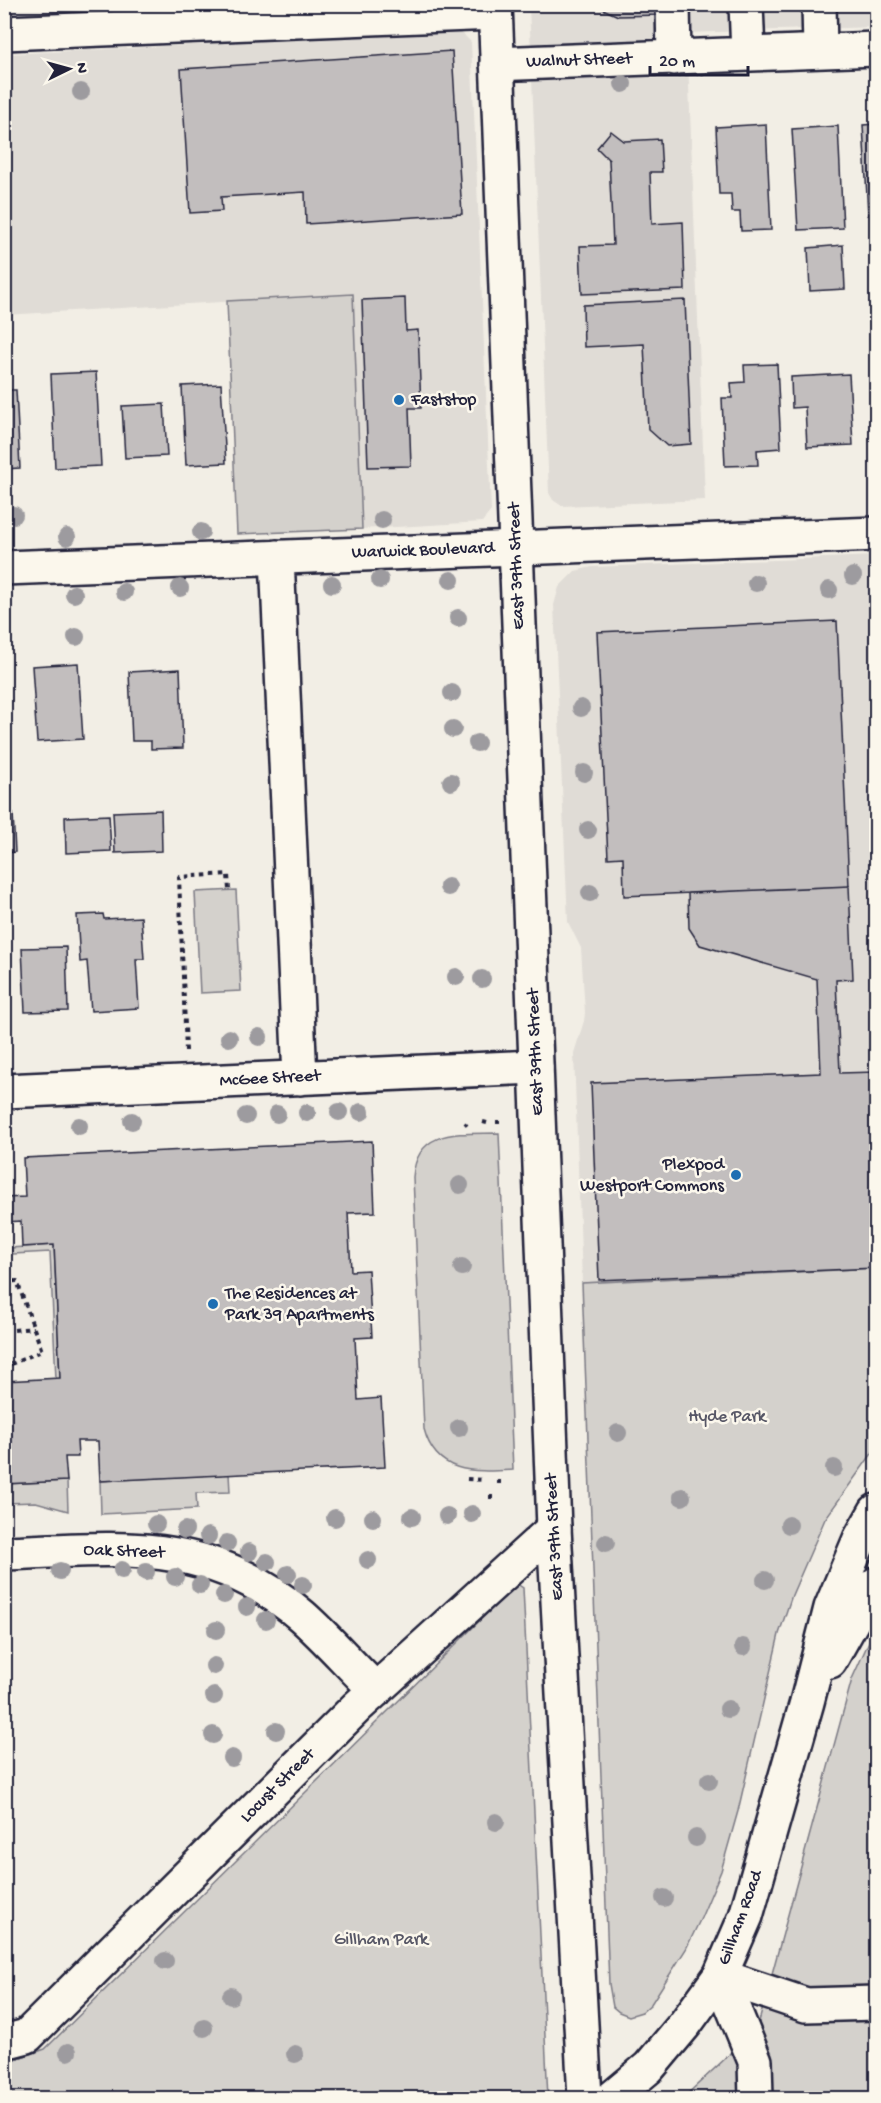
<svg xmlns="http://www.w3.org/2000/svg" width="881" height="2103" font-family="'Gochi Hand',sans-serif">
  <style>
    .built { fill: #e0dcd6 }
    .green { fill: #d4d1cc; stroke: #7b7a84; stroke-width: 1.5 }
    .building { fill: #c2bebe; stroke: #22223b; stroke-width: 1.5 }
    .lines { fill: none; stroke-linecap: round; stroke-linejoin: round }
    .minor-casing { stroke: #22223b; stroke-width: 38 }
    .major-casing { stroke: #22223b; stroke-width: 38 }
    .path { stroke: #22223b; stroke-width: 4; stroke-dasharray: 4.5 4.5; stroke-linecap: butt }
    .minor { stroke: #fbf7ec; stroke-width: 33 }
    .major { stroke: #fbf7ec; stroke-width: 33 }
    .tree { fill: #9d9b9f }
    .poi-dot { fill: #1f6fb2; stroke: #fbf7ec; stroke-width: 2 }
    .labels { text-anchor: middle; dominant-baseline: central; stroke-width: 5; stroke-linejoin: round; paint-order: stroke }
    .street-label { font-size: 18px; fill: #22223b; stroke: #fbf7ec }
    .poi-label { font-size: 18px; fill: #22223b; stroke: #fbf7ec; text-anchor: start }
    .park-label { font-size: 18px; fill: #575766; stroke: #fbf7ec }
  </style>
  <rect width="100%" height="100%" fill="#f2eee5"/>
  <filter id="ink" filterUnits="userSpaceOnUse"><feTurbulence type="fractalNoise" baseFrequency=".0167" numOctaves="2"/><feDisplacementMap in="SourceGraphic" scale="12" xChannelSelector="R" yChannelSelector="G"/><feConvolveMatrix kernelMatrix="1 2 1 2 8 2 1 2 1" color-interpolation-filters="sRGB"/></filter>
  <g filter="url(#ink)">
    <!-- built -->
    <path class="built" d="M529,5H876V27L687,33L705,500L562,506L553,500L549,493Z
      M461,32L471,42L491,511L482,522L362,529L352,294L5,315V54Z
      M876,556V1268L582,1283L574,1053L584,1021L585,1013L581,948L568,922L554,605L559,587L575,571L592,567Z"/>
    <!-- green -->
    <path class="green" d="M353,294L362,529L237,534L227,301Z
      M236,890L241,991L200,993L195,892Z
      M499,1133L513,1470C474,1472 436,1475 424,1429L413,1177C417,1127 461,1134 499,1133Z
      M54,1245L60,1378L56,1379L50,1252L13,1254L10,1248Z
      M876,1268V1448L825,1519L792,1595L779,1634L738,1811L721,1871L701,1918L686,1949L651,2004L642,2012L629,2016L619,2012L613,2007L609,1984L582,1283Z
      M229,1474L230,1492L196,1493L197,1509L101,1514L100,1481Z
      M67,1481L68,1511L36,1502L5,1503V1484Z
      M517,1584L523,1588L548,2098H5V2063L45,2049Z
      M876,1626V2098H683L757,2029L852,1679Z"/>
    <!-- building -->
    <path class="building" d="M592,4H659L660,15L618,16Z
      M452,51L462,214L306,224L305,192L221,197L222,211L190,213L181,69Z
      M766,124L771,230L741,231L740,212H732L731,194H719L716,127Z
      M876,124V215H868L863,125Z
      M838,126L843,228L798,230L792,129Z
      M611,131L624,141L660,139L662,172H650L652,224L683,222L685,290L582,294L580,246L613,245L609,160L597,148Z
      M843,245L845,289L810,291L808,248Z
      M405,298L406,331L418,330L421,408H409L411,466L368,467L362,300Z
      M685,300L691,444L667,446L648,429L644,344L584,347L583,305Z
      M777,364L781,448L757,450L758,465L725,466L722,398H732L731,383L745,382L744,365Z
      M96,372L101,466L55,468L51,374Z
      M849,374L853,445L807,447L805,407L792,408L791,377Z
      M221,384L226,463L186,465L182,386Z
      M4,390H16L20,468L4,469Z
      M164,404L167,456L125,458L122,406Z
      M837,621L849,886L624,896L623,857L608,858L597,632Z
      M78,663L83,739L37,742L32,666Z
      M180,669L183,748L151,749V741H132L129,672Z
      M161,810L162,851L115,853L113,812Z
      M13,813L15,852L4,853V814Z
      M109,815L111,851L66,853L65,817Z
      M849,886L853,979L836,980L840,1073L876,1072V1268L599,1280L591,1083L821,1073L817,979L700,945L689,928L688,893Z
      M103,914L104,919L141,917L144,959H136L139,1008L91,1011L87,961L80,962L77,915Z
      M66,947L68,1011L25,1012L22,948Z
      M372,1141L375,1212L348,1213L351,1271L368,1270L372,1337L355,1338L358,1400L381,1398L385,1467L100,1481L98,1441H77L78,1457H65L67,1481L4,1484V1381L60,1378L54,1245L22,1247L21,1221L4,1222V1198L25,1197L23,1158Z"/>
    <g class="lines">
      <defs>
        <path id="minor" d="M673,4L674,58
          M746,4L748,54
          M819,4L820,51
          M4,33L495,13
          M497,64L876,49
          M277,557L300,1078
          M4,568L876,534
          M4,1091L536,1067
          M4,1553C119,1549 208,1535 302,1616C328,1639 351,1666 376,1690
          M720,1976L806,2005L876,2003
          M720,1976L755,2061L756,2098
          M4,2042L27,2036L35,2028L357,1707L554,1528"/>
        <path id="major" d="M495,4L554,1528L585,2098
          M830,1661L858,1611L876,1584
          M612,2098L649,2067L685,2024L720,1976L746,1916L807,1702L831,1608L860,1539L876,1511"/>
      </defs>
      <!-- minor casing -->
      <use href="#minor" class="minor-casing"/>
      <!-- major casing -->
      <use href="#major" class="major-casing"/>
      <!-- path -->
      <path class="path" d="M186,1051L179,877L228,874L229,891
        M483,1122L487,1123
        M496,1122H500
        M465,1125L467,1123
        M4,1282L17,1281L42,1351L4,1367
        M14,1330L34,1328
        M467,1479L484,1480
        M497,1482H501
        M491,1495V1499"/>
      <!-- minor -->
      <use href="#minor" class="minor"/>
      <!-- major -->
      <use href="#major" class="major"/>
    </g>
    <!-- trees -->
    <g class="tree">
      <circle cx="623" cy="84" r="9"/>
      <circle cx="81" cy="92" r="9"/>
      <circle cx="14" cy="515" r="9"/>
      <circle cx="382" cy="520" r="9"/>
      <circle cx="201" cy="532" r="9"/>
      <circle cx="67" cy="537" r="9"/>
      <circle cx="853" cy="576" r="9"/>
      <circle cx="380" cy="580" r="9"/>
      <circle cx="451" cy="580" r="9"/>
      <circle cx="756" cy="583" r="9"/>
      <circle cx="332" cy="584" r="9"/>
      <circle cx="180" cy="588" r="9"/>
      <circle cx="829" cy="590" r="9"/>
      <circle cx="124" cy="592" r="9"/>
      <circle cx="74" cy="594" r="9"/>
      <circle cx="458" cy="618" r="9"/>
      <circle cx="76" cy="637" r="9"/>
      <circle cx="452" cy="693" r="9"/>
      <circle cx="581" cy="708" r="9"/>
      <circle cx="453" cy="729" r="9"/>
      <circle cx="477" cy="743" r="9"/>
      <circle cx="584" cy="773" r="9"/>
      <circle cx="451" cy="782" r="9"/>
      <circle cx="588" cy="830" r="9"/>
      <circle cx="448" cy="887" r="9"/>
      <circle cx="590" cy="893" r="9"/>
      <circle cx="456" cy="977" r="9"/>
      <circle cx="482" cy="979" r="9"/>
      <circle cx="259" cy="1037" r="9"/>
      <circle cx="229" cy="1038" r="9"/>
      <circle cx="339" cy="1112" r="9"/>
      <circle cx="361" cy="1112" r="9"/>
      <circle cx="307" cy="1113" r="9"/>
      <circle cx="277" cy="1114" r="9"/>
      <circle cx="246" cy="1116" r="9"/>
      <circle cx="132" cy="1121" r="9"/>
      <circle cx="79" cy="1126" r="9"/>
      <circle cx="460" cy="1185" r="9"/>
      <circle cx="462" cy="1267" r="9"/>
      <circle cx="459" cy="1428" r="9"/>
      <circle cx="618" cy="1433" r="9"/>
      <circle cx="834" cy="1468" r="9"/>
      <circle cx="682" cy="1497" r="9"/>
      <circle cx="472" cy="1514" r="9"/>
      <circle cx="447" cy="1516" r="9"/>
      <circle cx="412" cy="1517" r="9"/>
      <circle cx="335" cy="1518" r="9"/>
      <circle cx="373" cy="1518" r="9"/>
      <circle cx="156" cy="1524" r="9"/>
      <circle cx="789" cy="1525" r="9"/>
      <circle cx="185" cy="1530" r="9"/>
      <circle cx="208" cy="1536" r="9"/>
      <circle cx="227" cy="1543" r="9"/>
      <circle cx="606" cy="1543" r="9"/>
      <circle cx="249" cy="1552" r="9"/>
      <circle cx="368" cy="1560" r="9"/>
      <circle cx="267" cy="1562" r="9"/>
      <circle cx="122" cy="1570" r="9"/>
      <circle cx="60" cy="1571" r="9"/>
      <circle cx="146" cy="1572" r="9"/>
      <circle cx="288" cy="1574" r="9"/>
      <circle cx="175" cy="1577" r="9"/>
      <circle cx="765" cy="1580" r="9"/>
      <circle cx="200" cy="1585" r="9"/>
      <circle cx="303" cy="1585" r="9"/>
      <circle cx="224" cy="1595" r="9"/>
      <circle cx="247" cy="1607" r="9"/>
      <circle cx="266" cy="1620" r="9"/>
      <circle cx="216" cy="1630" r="9"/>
      <circle cx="743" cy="1647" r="9"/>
      <circle cx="214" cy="1666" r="9"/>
      <circle cx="214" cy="1696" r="9"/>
      <circle cx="728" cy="1709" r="9"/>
      <circle cx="276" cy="1731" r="9"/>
      <circle cx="213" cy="1735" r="9"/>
      <circle cx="232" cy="1758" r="9"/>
      <circle cx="709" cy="1781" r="9"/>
      <circle cx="496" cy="1822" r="9"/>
      <circle cx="696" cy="1838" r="9"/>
      <circle cx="664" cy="1898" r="9"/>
      <circle cx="165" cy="1961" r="9"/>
      <circle cx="231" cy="1996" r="9"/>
      <circle cx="204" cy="2028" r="9"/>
      <circle cx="68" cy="2052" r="9"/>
      <circle cx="295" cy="2054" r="9"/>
    </g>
  </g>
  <!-- markers -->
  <g class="poi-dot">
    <circle cx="399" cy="400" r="6"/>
    <circle cx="736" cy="1175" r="6"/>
    <circle cx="213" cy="1304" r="6"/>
  </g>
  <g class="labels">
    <!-- street labels -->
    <g class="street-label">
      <text transform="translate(579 61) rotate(-2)">Walnut Street</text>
      <text transform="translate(423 551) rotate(-2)">Warwick Boulevard</text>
      <text transform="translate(517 566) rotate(-92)">East 39th Street</text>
      <text transform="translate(536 1052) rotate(-92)">East 39th Street</text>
      <text transform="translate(270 1079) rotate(-3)">McGee Street</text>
      <text transform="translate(555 1537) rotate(-93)">East 39th Street</text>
      <text transform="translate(124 1552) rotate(2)">Oak Street</text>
      <text transform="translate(278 1786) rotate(-45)">Locust Street</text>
      <text transform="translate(741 1918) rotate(-70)">Gillham Road</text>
    </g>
    <!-- poi labels -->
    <g class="poi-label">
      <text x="411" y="400">Faststop</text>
      <text x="724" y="1165" text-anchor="end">Plexpod<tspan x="724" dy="21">Westport Commons</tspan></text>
      <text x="225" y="1294">The Residences at<tspan x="225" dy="21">Park 39 Apartments</tspan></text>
    </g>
    <!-- park labels -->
    <g class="park-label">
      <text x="727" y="1417">Hyde Park</text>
      <text x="381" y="1940">Gillham Park</text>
    </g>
  </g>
  <!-- margin -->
  <rect width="881" height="2103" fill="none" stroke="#fbf7ec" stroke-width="24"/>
  <rect x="12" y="12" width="857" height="2079" fill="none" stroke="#22223b" stroke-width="2" filter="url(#ink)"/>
  <!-- north arrow -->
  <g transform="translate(69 69) rotate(85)" stroke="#fbf7ec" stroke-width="4.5" paint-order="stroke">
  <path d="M0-4.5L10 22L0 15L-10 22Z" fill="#22223b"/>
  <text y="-9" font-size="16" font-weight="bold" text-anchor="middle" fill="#22223b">N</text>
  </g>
  <!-- scale -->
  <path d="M650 66v9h98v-9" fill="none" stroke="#22223b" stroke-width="3"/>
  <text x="659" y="66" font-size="18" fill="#22223b" stroke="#fbf7ec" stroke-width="4.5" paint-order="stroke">20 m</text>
</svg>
